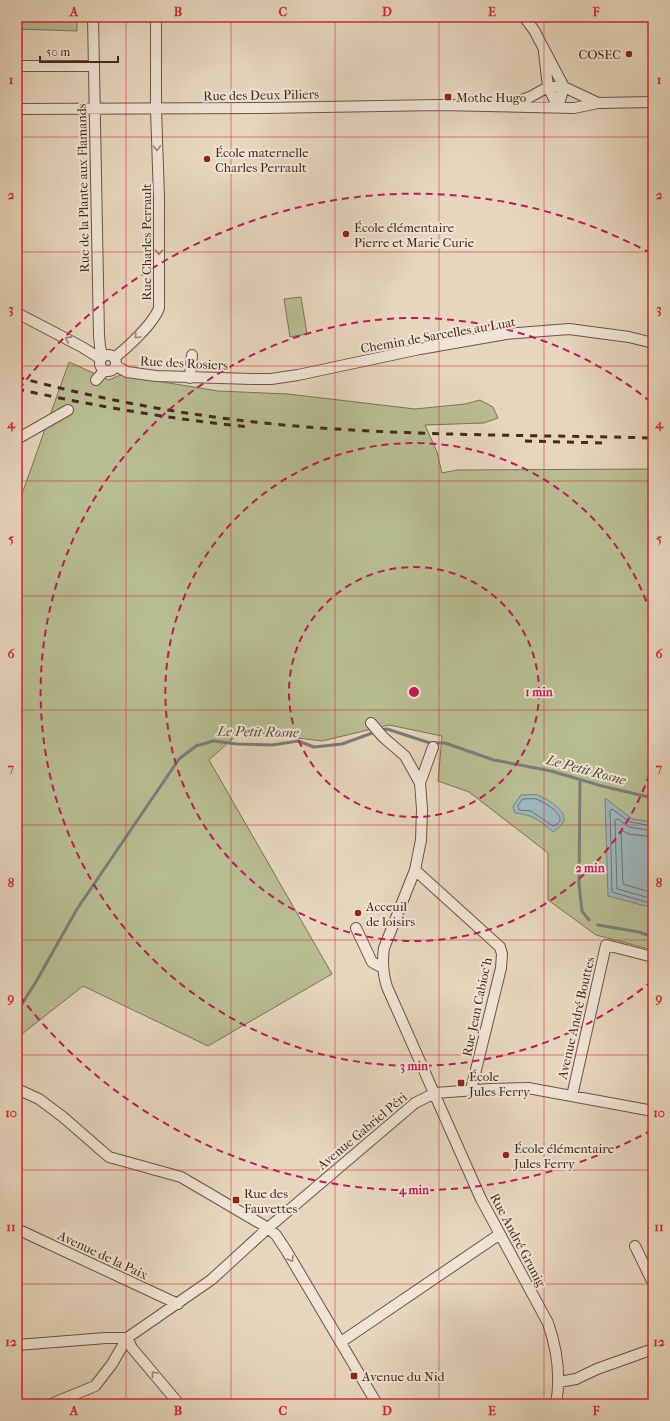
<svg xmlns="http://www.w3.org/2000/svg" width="670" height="1421" font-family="'IM FELL French Canon',serif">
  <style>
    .green { fill: #b7bd91; stroke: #807357 }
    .water { fill: #9bb6bc; stroke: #7a7e7c }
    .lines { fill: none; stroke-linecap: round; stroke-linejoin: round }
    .shore { stroke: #72706c; stroke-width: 1 }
    .stream { stroke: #7a7e7c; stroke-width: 3 }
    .street-tunnel { stroke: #c7b39e; stroke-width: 10; stroke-dasharray: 10 5; stroke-linecap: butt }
    .street-casing { stroke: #705445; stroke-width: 12 }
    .street { stroke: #efe4d5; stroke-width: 10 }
    .rail { stroke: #49291d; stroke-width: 3; stroke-dasharray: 7 7; stroke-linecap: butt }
    .oneway { stroke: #9c8679 }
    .grid { fill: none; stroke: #d62828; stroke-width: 1; stroke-opacity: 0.55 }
    .ring { fill: none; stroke: #c2185b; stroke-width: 2; stroke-dasharray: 7 5 }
    .poi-dot { fill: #8f2418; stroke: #efe4d5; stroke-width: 1.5 }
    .labels { text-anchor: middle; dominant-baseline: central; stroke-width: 4; stroke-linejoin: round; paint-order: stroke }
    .poi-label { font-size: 13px; fill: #49291d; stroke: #efe4d5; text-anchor: start }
    .street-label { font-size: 13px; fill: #49291d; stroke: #efe4d5 }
    .water-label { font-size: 14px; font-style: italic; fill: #59453d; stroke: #efe4d5 }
    .centre { fill: #c2185b; stroke: #efe4d5; stroke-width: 2 }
    .ring-label { font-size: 12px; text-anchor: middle; font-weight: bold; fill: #c2185b; stroke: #efe4d5; stroke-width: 4; stroke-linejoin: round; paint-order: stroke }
    .neatline { fill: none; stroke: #d62828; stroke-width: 1.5 }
    .grid-label { font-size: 13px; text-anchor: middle; font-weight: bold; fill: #d62828 }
  </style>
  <rect width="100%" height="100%" fill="#e7d6be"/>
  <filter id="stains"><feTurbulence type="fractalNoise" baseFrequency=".005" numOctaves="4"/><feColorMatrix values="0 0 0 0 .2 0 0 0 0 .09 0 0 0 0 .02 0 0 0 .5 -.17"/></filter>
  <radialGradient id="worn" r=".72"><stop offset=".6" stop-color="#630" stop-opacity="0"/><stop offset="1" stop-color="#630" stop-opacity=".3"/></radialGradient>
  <!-- green -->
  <path class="green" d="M17,17H77V31L17,29Z
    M301,297L307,334L290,337L284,299Z
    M69,362L109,380L120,375L218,391L288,394L415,409L465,404L480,400L493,407L498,418L484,423L425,425L437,452L442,473L457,470L653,469V950L596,935L548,900V853L469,792L438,781L442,736L389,725L322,741L241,731L209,760L332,974L208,1046L83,986L17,1038V508Z"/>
  <!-- water -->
  <path class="water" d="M521,795C526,795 533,794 537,795C546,798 566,810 564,820C563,825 557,829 553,832C539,820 534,815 515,813L513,806Z
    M605,798L632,819L653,822V908L608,896Z"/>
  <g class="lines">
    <!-- shore -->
    <path class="shore" d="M523,799C527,799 532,798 536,799C545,802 573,819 553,826L531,811L519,810L518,806Z
      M653,826L630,822L612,809L610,810L612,892L653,904
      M653,831L629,827L618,819L615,820L617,889L653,899
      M653,837L629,834L623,831L621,833L623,884L653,893"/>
    <!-- stream -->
    <path class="stream" d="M380,730L387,729L430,743H445L494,760L551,771L602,786L653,798
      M580,780L579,884L582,911L589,920
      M598,925L639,932L653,937
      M17,1012L37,980L77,909L179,759L196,746L213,741L237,744L272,745L298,741L314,747L342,744L375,732"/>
    <!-- street-tunnel -->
    <path class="street-tunnel" d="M68,410L96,380"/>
    <defs>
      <path id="street" d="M93,17L99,335L100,347L103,357
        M524,17L534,30L564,87L558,107
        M544,52L548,87L558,107
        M17,66H94
        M513,103L530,97L548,87H564L598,103
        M17,109L264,108L440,105L574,108L598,103L653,102
        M17,313L82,347L101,359
        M100 363a8 8 0 1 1 16 0a8 8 0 1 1-16 0Z
        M114,358C127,348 154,323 159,308V198L156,109V17
        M116,366L127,372L156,376L252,379H271L298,375L420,349L506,334L569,329L629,337L653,343
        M190,378L192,355
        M96,380L104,371
        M17,439L68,410
        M371,723L383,737L405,756L420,783
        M433,747L420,783L422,809L421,840L415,870L384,948C382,961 383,974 387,987L481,1199L548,1323C557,1349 561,1377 556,1404
        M415,870L500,947L502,954L501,968L471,1090
        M356,928L372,962L383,968
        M17,1089L39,1099L63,1117L109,1157L181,1177L268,1228L276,1235L286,1250L377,1404
        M572,1096L606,945L653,957
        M17,1229L178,1304
        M635,1246L653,1283
        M127,1338L132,1348L179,1404
        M341,1342L500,1234
        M17,1345L106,1338H127L211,1280L268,1228L415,1103L435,1093L490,1089L528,1088L653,1111
        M559,1382L576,1379L597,1369L653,1349
        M51,1404L95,1386L112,1364L127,1338"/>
    </defs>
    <!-- street casing -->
    <use href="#street" class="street-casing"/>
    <!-- street -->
    <use href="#street" class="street"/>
    <!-- rail -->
    <path class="rail" d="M17,377C116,404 219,421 321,428C432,436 543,435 653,438
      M17,389C94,406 171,419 249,427
      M525,441L603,443"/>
  </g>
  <!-- one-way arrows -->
  <defs><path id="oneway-chevron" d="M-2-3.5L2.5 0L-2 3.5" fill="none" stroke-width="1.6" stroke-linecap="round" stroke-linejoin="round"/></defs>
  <g class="oneway">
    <use href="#oneway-chevron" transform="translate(157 148) rotate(88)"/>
    <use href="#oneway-chevron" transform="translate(159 252) rotate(90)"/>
    <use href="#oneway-chevron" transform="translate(137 336) rotate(134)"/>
    <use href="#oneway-chevron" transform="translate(68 339) rotate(-152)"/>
    <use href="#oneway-chevron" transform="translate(291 1259) rotate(59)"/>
    <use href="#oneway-chevron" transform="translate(154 1374) rotate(-130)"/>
  </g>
  <!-- grid -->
  <path class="grid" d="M126,17V1404M231,17V1404M335,17V1404M439,17V1404M544,17V1404M17,137H653M17,252H653M17,366H653M17,481H653M17,596H653M17,710H653M17,825H653M17,940H653M17,1055H653M17,1170H653M17,1284H653"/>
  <!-- distance rings -->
  <g class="ring">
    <circle cx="414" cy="692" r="125"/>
    <path d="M653 763A249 249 0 1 1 653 621"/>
    <path d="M652 981A374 374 0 1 1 652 403"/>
    <path d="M652 1130A498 498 0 0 1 19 995M19 389A498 498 0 0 1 652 254"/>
  </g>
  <!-- markers -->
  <g class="poi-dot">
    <circle cx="629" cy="54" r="4"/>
    <rect x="444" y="93" width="8" height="8" rx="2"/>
    <circle cx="207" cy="159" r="4"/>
    <circle cx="346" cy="234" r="4"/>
    <circle cx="358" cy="913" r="4"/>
    <rect x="457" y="1079" width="8" height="8" rx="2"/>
    <circle cx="506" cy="1155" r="4"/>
    <rect x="232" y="1196" width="8" height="8" rx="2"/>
    <rect x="350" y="1372" width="8" height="8" rx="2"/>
  </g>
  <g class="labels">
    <!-- poi labels -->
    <g class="poi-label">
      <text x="621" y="54" text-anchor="end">COSEC</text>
      <text x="456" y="97">Mothe Hugo</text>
      <text x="215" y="152">École maternelle<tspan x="215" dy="15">Charles Perrault</tspan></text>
      <text x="354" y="227">École élémentaire<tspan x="354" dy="15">Pierre et Marie Curie</tspan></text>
      <text x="366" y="906">Acceuil<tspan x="366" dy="15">de loisirs</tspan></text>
      <text x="469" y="1076">École<tspan x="469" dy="15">Jules Ferry</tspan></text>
      <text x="514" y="1148">École élémentaire<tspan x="514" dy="15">Jules Ferry</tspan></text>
      <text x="244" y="1193">Rue des<tspan x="244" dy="15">Fauvettes</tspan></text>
      <text x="362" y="1376">Avenue du Nid</text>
    </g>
    <!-- street labels -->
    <g class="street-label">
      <text transform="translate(261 95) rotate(-1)">Rue des Deux Piliers</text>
      <text transform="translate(83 188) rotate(-91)">Rue de la Plante aux Flamands</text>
      <text transform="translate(146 242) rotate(-90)">Rue Charles Perrault</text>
      <text transform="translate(438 335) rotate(-10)">Chemin de Sarcelles au Luat</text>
      <text transform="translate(184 363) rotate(3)">Rue des Rosiers</text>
      <text transform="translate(477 1007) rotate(-78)">Rue Jean Cabioc'h</text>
      <text transform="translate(576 1018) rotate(-77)">Avenue André Bouttes</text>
      <text transform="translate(362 1131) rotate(-40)">Avenue Gabriel Péri</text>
      <text transform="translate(518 1240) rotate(62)">Rue André Grunig</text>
      <text transform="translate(103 1255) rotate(25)">Avenue de la Paix</text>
    </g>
    <!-- water labels -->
    <g class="water-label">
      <text transform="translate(258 732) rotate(1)">Le Petit Rosne</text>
      <text transform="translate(586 770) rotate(15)">Le Petit Rosne</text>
    </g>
  </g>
  <circle cx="414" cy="692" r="6" class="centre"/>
  <g class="ring-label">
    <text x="539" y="696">1 min</text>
    <text x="590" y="872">2 min</text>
    <text x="414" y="1070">3 min</text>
    <text x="414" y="1194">4 min</text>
  </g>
  <!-- margin -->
  <rect width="670" height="1421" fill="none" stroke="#e7d6be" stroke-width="44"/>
  <!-- scale -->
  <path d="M40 56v6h78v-6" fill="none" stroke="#49291d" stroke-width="2"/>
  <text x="46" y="56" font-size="12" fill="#49291d" stroke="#efe4d5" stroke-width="3" paint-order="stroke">50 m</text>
  <rect x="22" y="22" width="626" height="1377" class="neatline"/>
  <g class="grid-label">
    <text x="74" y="16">A</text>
    <text x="178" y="16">B</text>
    <text x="283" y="16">C</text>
    <text x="387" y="16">D</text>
    <text x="492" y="16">E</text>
    <text x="596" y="16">F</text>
    <text x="11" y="84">1</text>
    <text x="659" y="84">1</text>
    <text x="11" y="199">2</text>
    <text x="659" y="199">2</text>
    <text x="11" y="313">3</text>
    <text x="659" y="313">3</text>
    <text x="11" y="428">4</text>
    <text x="659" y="428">4</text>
    <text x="11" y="543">5</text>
    <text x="659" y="543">5</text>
    <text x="11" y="658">6</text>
    <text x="659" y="658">6</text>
    <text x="11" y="772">7</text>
    <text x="659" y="772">7</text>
    <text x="11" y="887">8</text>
    <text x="659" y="887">8</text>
    <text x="11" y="1002">9</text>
    <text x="659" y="1002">9</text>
    <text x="11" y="1117">10</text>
    <text x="659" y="1117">10</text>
    <text x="11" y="1231">11</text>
    <text x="659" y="1231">11</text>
    <text x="11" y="1346">12</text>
    <text x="659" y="1346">12</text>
    <text x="74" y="1415">A</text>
    <text x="178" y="1415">B</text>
    <text x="283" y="1415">C</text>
    <text x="387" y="1415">D</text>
    <text x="492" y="1415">E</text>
    <text x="596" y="1415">F</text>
  </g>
  <rect width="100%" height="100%" filter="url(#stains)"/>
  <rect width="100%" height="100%" fill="url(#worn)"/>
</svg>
